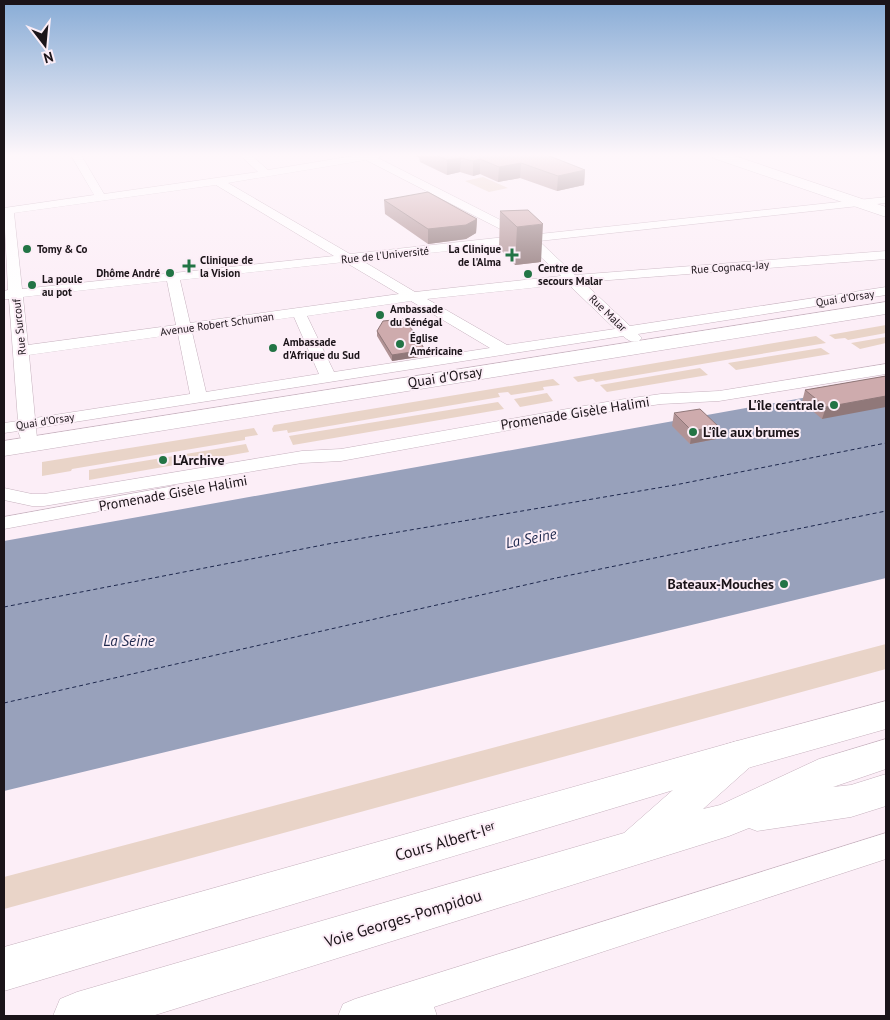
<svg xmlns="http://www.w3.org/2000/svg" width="890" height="1020" font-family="'PT Sans',sans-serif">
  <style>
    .green { fill: #e9d4c8 }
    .water { fill: #98a1bb }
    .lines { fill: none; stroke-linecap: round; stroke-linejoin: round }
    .ferry { stroke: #1e284d; stroke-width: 1; stroke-dasharray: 4 3; stroke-linecap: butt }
    .street-casing { stroke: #c6b1be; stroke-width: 1 }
    .secondary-casing { stroke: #c6b1be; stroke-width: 1 }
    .primary-casing { stroke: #c6b1be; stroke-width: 1 }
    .street { fill: #fff; fill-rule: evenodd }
    .secondary { fill: #fff; fill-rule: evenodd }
    .primary { fill: #fff; fill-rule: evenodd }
    .wall { fill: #b19395 }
    .shaded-wall { fill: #907879 }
    .building { fill: #ceabad; stroke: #907879 }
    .poi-dot { fill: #227445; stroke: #fceef7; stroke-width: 2 }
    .labels { text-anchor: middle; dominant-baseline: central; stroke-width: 4; stroke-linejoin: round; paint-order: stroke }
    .far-poi-label { font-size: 11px; font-weight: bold; fill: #1b1419; stroke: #fceef7; text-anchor: start }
    .far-street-label { font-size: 11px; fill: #1b1419; stroke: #fceef7 }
    .street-label { font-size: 14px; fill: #1b1419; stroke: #fceef7 }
    .poi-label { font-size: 14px; font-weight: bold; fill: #1b1419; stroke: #fceef7; text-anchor: end }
    .water-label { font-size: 15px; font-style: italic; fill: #1e284d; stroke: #fceef7 }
    .near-street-label { font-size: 16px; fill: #1b1419; stroke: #fceef7 }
  </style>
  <rect width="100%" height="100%" fill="#fceef7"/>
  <!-- green -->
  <path class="green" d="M483,177L508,188L489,192L465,181Z
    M886,325V333L848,340L845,338L835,339L829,335Z
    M816,336L826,343L596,382L593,379L578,382L573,377Z
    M886,337V343L860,349L851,343Z
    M821,348L830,354L736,370L728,363Z
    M700,368L708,375L607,392L600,385Z
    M553,379L560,385L543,387L544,390L511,395L508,392L498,393L500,397L288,433L287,430L273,432L272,429L274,425Z
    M547,393L553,401L520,407L514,399Z
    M498,402L504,409L293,445L289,436Z
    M254,428L258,435L245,437V440L72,469L71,471L42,476V462Z
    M246,444L249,452L89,480V470Z
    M886,644V669L4,909V877Z"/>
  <!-- water -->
  <path class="water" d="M886,383V578L4,791V541Z"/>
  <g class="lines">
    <!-- ferry -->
    <path class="ferry" d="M4,607L328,544L675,485L886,443
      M4,703L556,578L886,511"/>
    <defs>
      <path id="street" d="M71,155H81L104,194L258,172L240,155H251L268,170L359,155H382L378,158L530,235L886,197V203L539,241L575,275L886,251V259L583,282L630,326L886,287V295L638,334L642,338L639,341C632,343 629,341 623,336L36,428L37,438L34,442L28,443L22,442L18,431L4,433V423L18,421L9,299H4V291L8,290L4,208L94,195ZM366,160L514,236L350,254L228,183ZM216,185L334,256L22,289L14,213ZM526,243L561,276L415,292L361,260ZM345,262L399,294L190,323L180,280ZM167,281L176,325L28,345L23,297ZM568,284L615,329L507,345L427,299ZM411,301L490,348L334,372L307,316ZM294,317L319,374L206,392L192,332ZM178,334L190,394L35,418L29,355Z
        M886,364V374L719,401L661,404L618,410L341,461L302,463L44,506H32L4,500V488L32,494H44L302,451L341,449L618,400L661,394L719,391Z
        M174,486L181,488L184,492L181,496L4,529V517Z
        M886,833V859L434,1007L437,1016H338L343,1004L355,999Z"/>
      <path id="secondary" d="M886,701V729L737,771L4,991V947L737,741Z"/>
      <path id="primary" d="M711,155H732L886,207V217L713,158Z
        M886,302V314L4,456V441Z
        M886,739V769L833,787L851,785L886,774V806L851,817L757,831L749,828L729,836L152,1016H53L60,999L77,992L624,833L724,745L737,741L750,745L755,756L750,767L703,809L720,805L819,759Z"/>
    </defs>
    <!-- street casing -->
    <use href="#street" class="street-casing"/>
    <!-- secondary casing -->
    <use href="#secondary" class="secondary-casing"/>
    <!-- primary casing -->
    <use href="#primary" class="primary-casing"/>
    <!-- street -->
    <use href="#street" class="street"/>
    <!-- secondary -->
    <use href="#secondary" class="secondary"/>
    <!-- primary -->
    <use href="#primary" class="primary"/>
  </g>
  <!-- wall -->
  <path class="wall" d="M414,155H547L585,170L584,185L557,191L520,178L498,182L480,174L473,176L460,172L447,175L420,162L419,158Z
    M384,200L477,219L476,233L466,239L428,244L385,214Z
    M528,210L541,262L515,265L499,248L500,211Z
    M377,331L425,356L392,361L377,336Z
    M886,376L822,419L802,402L805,390Z
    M674,413L718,426L716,439L690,444L672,426Z"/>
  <!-- shaded-wall -->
  <path class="shaded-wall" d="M461,158L460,172L447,175V160Z
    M480,159V174L473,176V161Z
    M521,163L520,178L498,182L499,167Z
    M585,170L584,185L557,191L558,176Z
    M477,219L476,233L466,239L428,244V229Z
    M543,224L541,262L515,265L517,227Z
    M425,350V356L392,361V355Z
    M886,396V407L822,419L826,407Z
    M718,426L716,439L690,444L692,431Z"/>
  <!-- building -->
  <path class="building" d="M436,155H547L585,170L558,176L521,163L499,167L480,159L473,161L461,158L447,160Z
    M428,192L477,219L466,225L428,229L384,200Z
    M528,210L543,224L517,227L500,211Z
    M403,319L414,332L425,350L392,355L377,331L383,321Z
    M886,376V396L826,407L805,390Z
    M700,409L718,426L692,431L674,413Z"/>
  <!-- sky -->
  <linearGradient id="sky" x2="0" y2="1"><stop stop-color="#88acd6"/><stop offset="0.52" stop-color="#fef7fb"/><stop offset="1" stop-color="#fef7fb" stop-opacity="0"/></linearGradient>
  <rect width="890" height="298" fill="url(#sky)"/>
  <!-- markers -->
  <g class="poi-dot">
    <circle cx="27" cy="249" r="5"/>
    <path d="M509.5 247.5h5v5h5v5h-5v5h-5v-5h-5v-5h5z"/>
    <path d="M186.5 258.5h5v5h5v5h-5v5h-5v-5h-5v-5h5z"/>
    <circle cx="170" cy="273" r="5"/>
    <circle cx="528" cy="274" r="5"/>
    <circle cx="32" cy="285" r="5"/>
    <circle cx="380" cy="315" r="5"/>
    <circle cx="400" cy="344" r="5"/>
    <circle cx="273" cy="348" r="5"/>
    <circle cx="834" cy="405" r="5"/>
    <circle cx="693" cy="432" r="5"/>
    <circle cx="163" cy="460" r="5"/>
    <circle cx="784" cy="584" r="5"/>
  </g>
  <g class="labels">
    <!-- far-poi labels -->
    <g class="far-poi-label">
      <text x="37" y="249">Tomy &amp; Co</text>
      <text x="501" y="249" text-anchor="end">La Clinique<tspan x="501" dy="13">de l'Alma</tspan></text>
      <text x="200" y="260">Clinique de<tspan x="200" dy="13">la Vision</tspan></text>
      <text x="538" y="268">Centre de<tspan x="538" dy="13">secours Malar</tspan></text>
      <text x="160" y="273" text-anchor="end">Dhôme André</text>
      <text x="42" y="279">La poule<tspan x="42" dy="13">au pot</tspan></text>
      <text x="390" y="309">Ambassade<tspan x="390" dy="13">du Sénégal</tspan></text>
      <text x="410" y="338">Église<tspan x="410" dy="13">Américaine</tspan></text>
      <text x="283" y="342">Ambassade<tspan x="283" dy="13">d'Afrique du Sud</tspan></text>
    </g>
    <!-- far-street labels -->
    <g class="far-street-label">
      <text transform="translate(385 255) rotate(-6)">Rue de l'Université</text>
      <text transform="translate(730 267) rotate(-4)">Rue Cognacq-Jay</text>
      <text transform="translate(845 298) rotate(-9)">Quai d'Orsay</text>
      <text transform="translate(608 313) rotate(44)">Rue Malar</text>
      <text transform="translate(217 324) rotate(-8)">Avenue Robert Schuman</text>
      <text transform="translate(19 327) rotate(-96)">Rue Surcouf</text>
      <text transform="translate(45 421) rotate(-9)">Quai d'Orsay</text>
    </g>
    <!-- street labels -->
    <g class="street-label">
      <text transform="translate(445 377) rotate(-9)">Quai d'Orsay</text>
      <text transform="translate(575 413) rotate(-9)">Promenade Gisèle Halimi</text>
      <text transform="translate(173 493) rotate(-10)">Promenade Gisèle Halimi</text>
    </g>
    <!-- poi labels -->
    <g class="poi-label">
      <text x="824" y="405">L'île centrale</text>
      <text x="703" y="432" text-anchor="start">L'île aux brumes</text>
      <text x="173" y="460" text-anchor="start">L'Archive</text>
      <text x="774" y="584">Bateaux-Mouches</text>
    </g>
    <!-- water labels -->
    <g class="water-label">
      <text transform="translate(531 538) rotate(-11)">La Seine</text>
      <text x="129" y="640">La Seine</text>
    </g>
    <!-- near-street labels -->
    <g class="near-street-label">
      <text transform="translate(445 841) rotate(-16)">Cours Albert-Iᵉʳ</text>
      <text transform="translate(403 918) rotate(-17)">Voie Georges-Pompidou</text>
    </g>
  </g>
  <!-- border -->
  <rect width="890" height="1020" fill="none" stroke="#1b1419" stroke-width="10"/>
  <!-- north arrow -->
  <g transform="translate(45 45) rotate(164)" stroke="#fceef7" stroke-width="4" paint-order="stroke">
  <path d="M0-4L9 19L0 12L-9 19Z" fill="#1b1419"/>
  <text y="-8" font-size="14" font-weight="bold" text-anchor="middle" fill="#1b1419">N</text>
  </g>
</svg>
